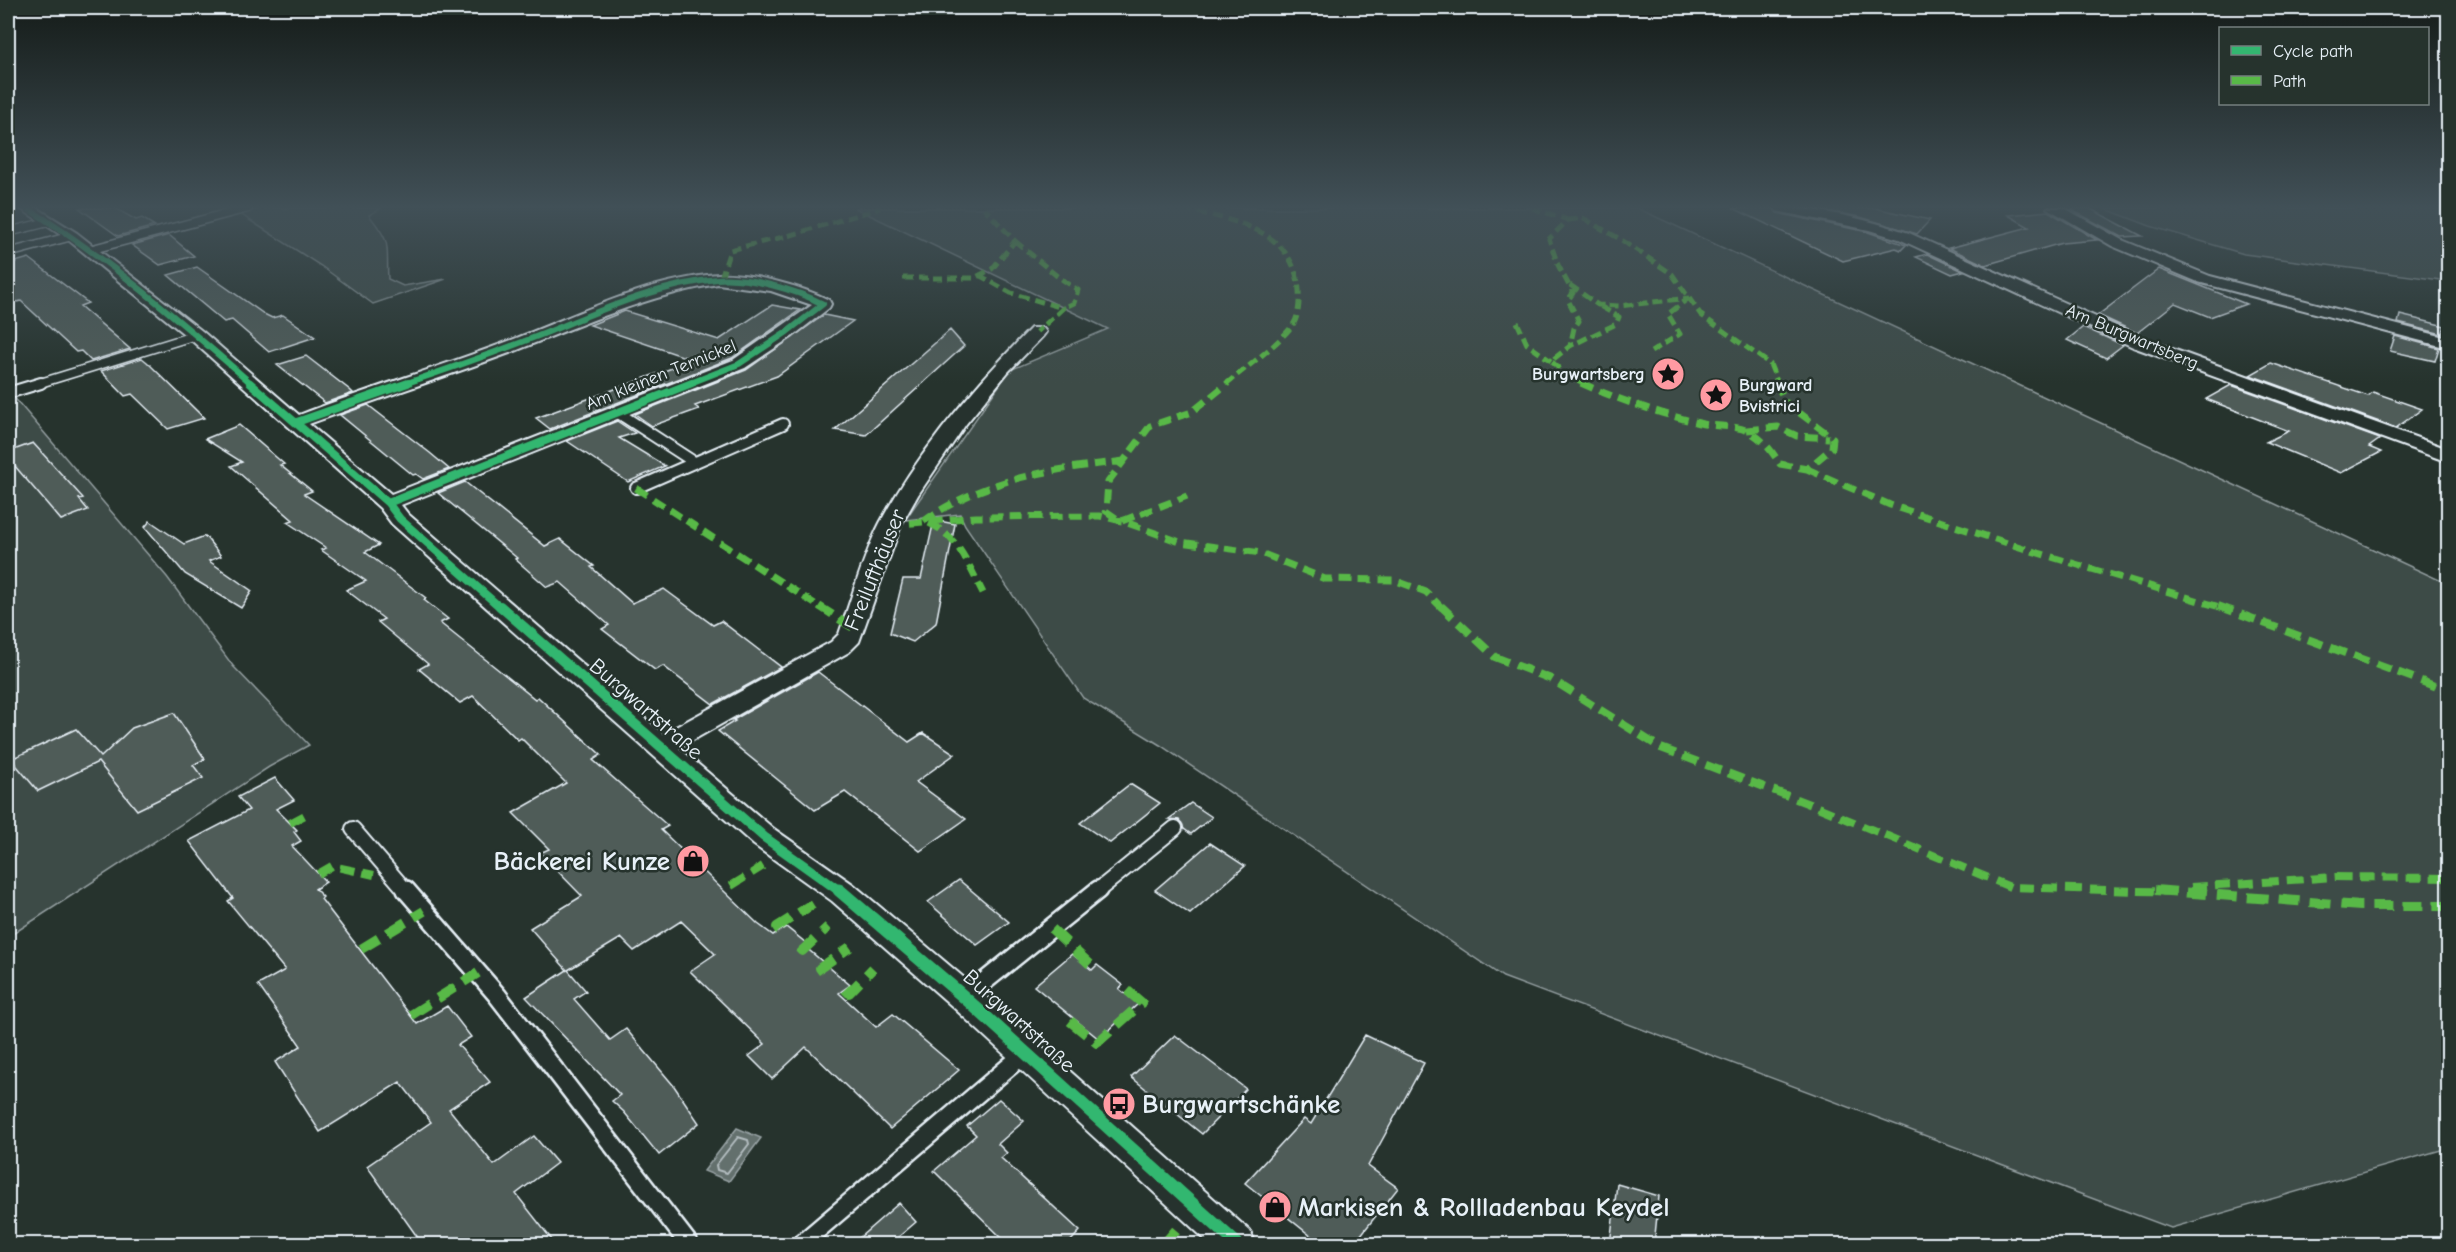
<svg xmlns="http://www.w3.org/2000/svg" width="2456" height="1252" font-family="'Comic Neue',sans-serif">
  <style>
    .green { fill: #3e4b47; stroke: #939ea0; stroke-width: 1.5 }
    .water { fill: #636f6d; stroke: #98a3a5; stroke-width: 1.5 }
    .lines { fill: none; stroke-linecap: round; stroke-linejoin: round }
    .shore { stroke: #b3bdc0; stroke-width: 2 }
    .building { fill: #505c59; stroke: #e8f1f8; stroke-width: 1.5 }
    .lane-far3-casing { stroke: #e8f1f8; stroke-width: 11 }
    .lane-far2-casing { stroke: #e8f1f8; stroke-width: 14 }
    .lane-far1-casing { stroke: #e8f1f8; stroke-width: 18 }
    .lane-casing { stroke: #e8f1f8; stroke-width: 22 }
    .street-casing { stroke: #e8f1f8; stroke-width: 4 }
    .lane-far3 { stroke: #26332d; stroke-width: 8 }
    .lane-far2 { stroke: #26332d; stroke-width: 10 }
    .lane-far1 { stroke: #26332d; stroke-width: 14 }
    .lane { stroke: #26332d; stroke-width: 17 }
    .street { fill: #26332d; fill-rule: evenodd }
    .quiet-far3 { stroke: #58b947; stroke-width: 5; stroke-dasharray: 10 5; stroke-linecap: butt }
    .quiet-far2 { stroke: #58b947; stroke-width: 7; stroke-dasharray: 13 7; stroke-linecap: butt }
    .quiet-far1 { stroke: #58b947; stroke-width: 8; stroke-dasharray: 16 8; stroke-linecap: butt }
    .quiet { stroke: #58b947; stroke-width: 10; stroke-dasharray: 21 10; stroke-linecap: butt }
    .cycleway-far3-casing { stroke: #26332d; stroke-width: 8 }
    .cycleway-far2-casing { stroke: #26332d; stroke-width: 10 }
    .cycleway-far1-casing { stroke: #26332d; stroke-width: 14 }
    .cycleway-casing { stroke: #26332d; stroke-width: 16 }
    .cycleway-far3 { stroke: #33b770; stroke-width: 6 }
    .cycleway-far2 { stroke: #33b770; stroke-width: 8 }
    .cycleway-far1 { stroke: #33b770; stroke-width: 10 }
    .cycleway { stroke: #33b770; stroke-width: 13 }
    .labels { text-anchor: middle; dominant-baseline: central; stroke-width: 5; stroke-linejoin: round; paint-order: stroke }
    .far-street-label { font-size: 18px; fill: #e8f1f8; stroke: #26332d }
    .far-poi-label { font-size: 18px; font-weight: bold; fill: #e8f1f8; stroke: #26332d; text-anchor: end }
    .street-label { font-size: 22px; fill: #e8f1f8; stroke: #26332d }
    .near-poi-label { font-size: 27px; font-weight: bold; fill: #e8f1f8; stroke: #26332d; text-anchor: start }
  </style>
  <rect width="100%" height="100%" fill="#26332d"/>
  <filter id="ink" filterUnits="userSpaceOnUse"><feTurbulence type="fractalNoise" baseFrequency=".0167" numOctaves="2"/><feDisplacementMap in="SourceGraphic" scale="12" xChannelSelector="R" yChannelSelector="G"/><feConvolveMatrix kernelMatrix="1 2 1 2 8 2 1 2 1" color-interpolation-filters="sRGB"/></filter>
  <g filter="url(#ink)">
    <!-- green -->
    <path class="green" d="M262,208H382L369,215C393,245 386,244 388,279L403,286L446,279L373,304L321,266L240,214Z
      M855,208H1637L2448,584V1148L2171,1228L1503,977L1160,745L1083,698L965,525L960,514L905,520L1010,370L1108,329Z
      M2103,208H2448V281L2244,254L2150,226Z
      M12,395L167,577L233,666L309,745L269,767L8,937V396Z"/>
    <!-- water -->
    <path class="water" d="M737,1128L761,1138L729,1181L704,1171Z"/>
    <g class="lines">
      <!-- shore -->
      <path class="shore" d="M738,1137L748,1140L749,1144L727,1173L717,1170L716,1165Z"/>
    </g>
    <!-- building -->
    <path class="building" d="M79,208H115L136,220L142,218L155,226L118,236Z
      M1733,208H1773L1777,213L1868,232L1906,245L1901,250L1896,248L1843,261Z
      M1811,208H1875L1930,220L1917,234L1860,217Z
      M2089,208L2142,236L2122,237L2070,209Z
      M2048,211L2097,240L2062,243L1985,265L1949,248L2029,227L2008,215Z
      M169,235L194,256L160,265L132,245Z
      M1927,254L1963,271L1952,274L1916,257Z
      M29,258L88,303L80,306L130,349L91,361L81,351L76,352L21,301L17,302L8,294V264Z
      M197,267L264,314L272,318L283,315L315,337L269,352L232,320L224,322L168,275Z
      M2159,269L2246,304L2210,317L2175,303L2137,333L2098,315Z
      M772,305L800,310L732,358L550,429L536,418L694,360L590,325L625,311L719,340Z
      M824,315L853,321L777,376L695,406L699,409L652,426L635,414L746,370Z
      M2400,315L2445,326L2442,334L2398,323Z
      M2083,327L2123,345L2106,358L2067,340Z
      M950,330L964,346L866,435L835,430Z
      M2395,336L2439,348L2435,361L2390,351Z
      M306,356L350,390L353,393L325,403L277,365Z
      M142,358L147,362L204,418L168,429L132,394L125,396L101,371Z
      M2271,363L2368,396L2373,392L2422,409L2396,428L2250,375Z
      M2231,385L2380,439L2369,447L2381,452L2341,473L2266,442L2289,431L2206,399Z
      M368,405L430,453L449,469L423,479L416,474L413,475L340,415Z
      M617,421L635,433L619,438L665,466L628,482L567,441Z
      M239,425L284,464L280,465L312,491L304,494L379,545L365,552L426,598L424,600L448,619L440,623L535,699L538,697L601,755L593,760L668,826L661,830L758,924L773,935L786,927L806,943L803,945L850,985L839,993L876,1027L893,1014L959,1070L890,1129L806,1047L772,1079L749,1056L765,1044L690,971L715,954L681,921L634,951L621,938L568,970L586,991L574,999L610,1040L626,1029L674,1086L699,1123L659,1155L624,1112L612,1101L620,1095L526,997L567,970L530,928L582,896L540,853L549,849L513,813L566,783L521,738L518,740L473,696L460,703L419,669L428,664L378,622L384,619L346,590L366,581L321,550L326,548L287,522L293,520L231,466L242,462L205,439Z
      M33,443L83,498L79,499L88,510L61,520L8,458V452Z
      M465,482L545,546L560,539L594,566L591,567L632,603L664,589L713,625L721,621L781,667L713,704L663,666L655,670L602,629L609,625L560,582L547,587L515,559L517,558L438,493Z
      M934,520L955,524L936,623L913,642L890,633L903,579H921Z
      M150,521L184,544L205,536L221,556L209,561L252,591L241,608L185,574L145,527Z
      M818,672L909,742L923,733L955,754L916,782L966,819L920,851L845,792L815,810L718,731L735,721L733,720Z
      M174,713L205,759L193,765L203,778L137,810L98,762L38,791L11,759L76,729L101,757L132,728Z
      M275,778L294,800L276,809L297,830L294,832L301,841L292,846L326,882L315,889L323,897L321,899L417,1024L447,1006L471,1037L458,1045L490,1082L449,1109L494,1165L534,1136L557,1163L516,1194L556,1245H423L367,1166L431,1122L400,1082L320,1132L275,1062L301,1046L258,985L285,970L228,901L233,898L189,841L249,810L238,797Z
      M1130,784L1160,803L1110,843L1080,823Z
      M1191,803L1212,817L1191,834L1184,829L1179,820L1169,819Z
      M1210,843L1245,866L1190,914L1155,890Z
      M959,880L1009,922L977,945L928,902Z
      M1072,954L1092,970L1097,965L1123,985L1119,989L1138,1004L1099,1039L1034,986Z
      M1175,1035L1246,1089L1202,1134L1131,1077Z
      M1365,1035L1424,1063L1368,1166L1398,1188L1353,1245H1322L1245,1183L1304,1119L1311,1124Z
      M999,1099L1024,1121L998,1144L1007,1153L1001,1158L1080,1231L1067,1245H1009L934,1171L976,1135L967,1126Z
      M1617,1184L1659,1196L1654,1245H1610Z
      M899,1203L916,1222L889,1245H851Z"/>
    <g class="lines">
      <defs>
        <path id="lane-far3" d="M8,232L48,222
          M89,250L248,208
          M8,253L72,236
          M37,384L196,335"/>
        <path id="lane-far2" d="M8,393L41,383
          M617,412L694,462
          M636,488L783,424"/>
        <path id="lane-far1" d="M353,829L407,892
          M1096,892L1175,828"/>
        <path id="lane" d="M406,890L497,995L689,1244
          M965,997L1098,890
          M801,1244L1024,1054"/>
        <path id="street" d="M20,208H37L77,233L202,331L299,415C370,388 443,366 514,339C579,314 648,279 718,274C750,272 801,286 829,300L831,304L829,308L793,336L745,368L401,505L408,514L663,734L831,642L839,634C851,600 864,554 880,523C918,452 975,385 1031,328H1043L1046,332L1043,336L1008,372L966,424L918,495L901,525L859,642L849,652L679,748L774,829L854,885L975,987L1250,1231L1256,1244H1210L953,1007L832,901L754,845L392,524L380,508L190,339L67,239ZM718,284L771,291L812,305L733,360L391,494L309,424C378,399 447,376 515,351C582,325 647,295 718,284Z
          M1775,208C1821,208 1866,219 1909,233L2145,339L2448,449V462L2133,347L1899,239L1869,230L1777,211Z
          M2047,208H2064L2122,240L2210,276L2448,338V348L2198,282L2112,246Z"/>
      </defs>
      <!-- lane-far3 casing -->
      <use href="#lane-far3" class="lane-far3-casing"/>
      <!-- lane-far2 casing -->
      <use href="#lane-far2" class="lane-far2-casing"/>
      <!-- lane-far1 casing -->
      <use href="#lane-far1" class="lane-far1-casing"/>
      <!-- lane casing -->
      <use href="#lane" class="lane-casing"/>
      <!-- street casing -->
      <use href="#street" class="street-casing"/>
      <!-- lane-far3 -->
      <use href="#lane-far3" class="lane-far3"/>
      <!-- lane-far2 -->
      <use href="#lane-far2" class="lane-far2"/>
      <!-- lane-far1 -->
      <use href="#lane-far1" class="lane-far1"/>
      <!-- lane -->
      <use href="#lane" class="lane"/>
      <!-- street -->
      <use href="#street" class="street"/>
      <!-- quiet-far3 -->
      <path class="quiet-far3" d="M1183,208C1230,221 1287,226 1298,282C1300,293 1300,313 1294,323C1283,341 1243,370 1226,384
        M1532,208L1568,220L1549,239L1558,265L1573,293L1568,300L1579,321L1574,328L1570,346
        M1568,220L1583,218L1620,239L1672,274L1701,315L1770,364L1778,384
        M1015,241L1057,276L1078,290L1074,303L1063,308
        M979,275L1011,293L1063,308L1037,332
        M721,278L730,250L791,235L880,208
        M903,278H974L992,269L1015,241L984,208
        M1570,285L1598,305L1619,306L1689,298
        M1517,322L1527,344L1551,361
        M1651,352L1680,334L1668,314L1689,298
        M1585,384L1563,372L1551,361L1570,346L1616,324L1619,317L1598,305"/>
      <!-- quiet-far2 -->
      <path class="quiet-far2" d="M1581,383C1619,400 1658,413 1699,423C1713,427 1736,425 1748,431C1762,438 1772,451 1780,464L1807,469L1832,448L1833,438L1785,402L1777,383
        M1747,430L1778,427L1797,436L1829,438
        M1807,469L1890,505L2035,552L2223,608
        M636,488L821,608
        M1116,518L1106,511L1108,482L1150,426L1192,412L1228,383
        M924,521C987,477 1050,470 1124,461
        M1122,521L1187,496
        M929,523C958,536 969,566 983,593
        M890,525L976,517L1100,516L1122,521L1180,542L1261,553L1325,579L1394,580L1426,592L1442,608"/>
      <!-- quiet-far1 -->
      <path class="quiet-far1" d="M819,606L853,628
        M1441,606L1495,657L1551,679L1661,748L1820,808L2010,887L2175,892
        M2218,606L2448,691
        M290,823L305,815
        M693,854L697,858
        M318,874L332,866L374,875
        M731,886L763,866
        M2191,887L2335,877L2448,878"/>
      <!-- quiet -->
      <path class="quiet" d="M2155,890L2361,906H2448
        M1052,929L1094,968
        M780,931L777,927L813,904
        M799,948L802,951L828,927
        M361,949L424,911
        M823,972L820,968L850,947
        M845,989L849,993L873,968
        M411,1015L478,973
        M1070,1021L1097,1043L1142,1003L1122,986
        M1164,1244L1176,1230"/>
      <defs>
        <path id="cycleway-far3" d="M27,208C108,258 181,322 252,384
          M404,384C449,369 494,353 538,336C595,313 654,285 717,279C747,276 797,290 823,304L787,332L739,364L688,384"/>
        <path id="cycleway-far2" d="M250,383L388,503L400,519L501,608
          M297,422L408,383
          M388,503L692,383"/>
        <path id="cycleway-far1" d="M500,606L764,837L841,892"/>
        <path id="cycleway" d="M839,890L964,997L1237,1244"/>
      </defs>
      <!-- cycleway-far3 casing -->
      <use href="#cycleway-far3" class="cycleway-far3-casing"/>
      <!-- cycleway-far2 casing -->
      <use href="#cycleway-far2" class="cycleway-far2-casing"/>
      <!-- cycleway-far1 casing -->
      <use href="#cycleway-far1" class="cycleway-far1-casing"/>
      <!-- cycleway casing -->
      <use href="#cycleway" class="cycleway-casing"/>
      <!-- cycleway-far3 -->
      <use href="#cycleway-far3" class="cycleway-far3"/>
      <!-- cycleway-far2 -->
      <use href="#cycleway-far2" class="cycleway-far2"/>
      <!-- cycleway-far1 -->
      <use href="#cycleway-far1" class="cycleway-far1"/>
      <!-- cycleway -->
      <use href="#cycleway" class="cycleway"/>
    </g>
  </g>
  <!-- sky -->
  <linearGradient id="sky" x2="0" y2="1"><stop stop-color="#151c19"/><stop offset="0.54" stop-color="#415057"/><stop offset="1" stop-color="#415057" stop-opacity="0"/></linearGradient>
  <rect width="2456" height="383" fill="url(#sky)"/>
  <!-- icons -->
  <defs>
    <symbol id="sight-disc" viewBox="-11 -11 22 22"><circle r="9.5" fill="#ff9aa2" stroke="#26332d"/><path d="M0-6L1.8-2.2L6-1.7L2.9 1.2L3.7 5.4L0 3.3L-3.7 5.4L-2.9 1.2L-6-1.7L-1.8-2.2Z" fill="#111"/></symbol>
    <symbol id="shop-disc" viewBox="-11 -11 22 22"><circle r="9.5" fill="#ff9aa2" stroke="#26332d"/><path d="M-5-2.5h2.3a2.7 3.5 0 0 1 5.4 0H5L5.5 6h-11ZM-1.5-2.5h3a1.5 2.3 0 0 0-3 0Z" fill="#111"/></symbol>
    <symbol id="bus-disc" viewBox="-11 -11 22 22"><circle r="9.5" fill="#ff9aa2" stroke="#26332d"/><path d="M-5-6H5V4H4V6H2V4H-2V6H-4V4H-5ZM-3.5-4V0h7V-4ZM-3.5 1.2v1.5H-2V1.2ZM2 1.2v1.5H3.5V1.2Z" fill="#111"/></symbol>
  </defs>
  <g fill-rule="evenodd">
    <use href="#sight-disc" x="1649" y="355" width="38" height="38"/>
    <use href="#sight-disc" x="1697" y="376" width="38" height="38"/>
    <use href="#shop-disc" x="674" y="842" width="38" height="38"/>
    <use href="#bus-disc" x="1100" y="1085" width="38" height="38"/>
    <use href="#shop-disc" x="1256" y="1188" width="38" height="38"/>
  </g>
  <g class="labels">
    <!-- far-street labels -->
    <g class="far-street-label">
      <text transform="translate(2132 337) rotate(23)">Am Burgwartsberg</text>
      <text transform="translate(661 375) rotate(-22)">Am kleinen Ternickel</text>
    </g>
    <!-- far-poi labels -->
    <g class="far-poi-label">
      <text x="1645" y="374">Burgwartsberg</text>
      <text x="1739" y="385" text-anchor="start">Burgward<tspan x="1739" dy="21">Bvistrici</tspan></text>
    </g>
    <!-- street labels -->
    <g class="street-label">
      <text transform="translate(875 570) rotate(-68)">Freilufthäuser</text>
      <text transform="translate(646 709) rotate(41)">Burgwartstraße</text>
      <text transform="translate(1019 1021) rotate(42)">Burgwartstraße</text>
    </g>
    <!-- near-poi labels -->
    <g class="near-poi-label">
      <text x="670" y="861" text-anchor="end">Bäckerei Kunze</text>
      <text x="1142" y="1104">Burgwartschänke</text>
      <text x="1298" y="1207">Markisen &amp; Rollladenbau Keydel</text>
    </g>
  </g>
  <!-- margin -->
  <rect width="2456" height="1252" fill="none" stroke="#26332d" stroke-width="30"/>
  <rect x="15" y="15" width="2426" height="1222" fill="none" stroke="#e8f1f8" stroke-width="2" filter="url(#ink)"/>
  <!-- legend -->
  <rect x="2219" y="27" width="210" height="78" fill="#26332d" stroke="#747f7e" stroke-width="1.5"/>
  <rect x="2231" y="46" width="30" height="9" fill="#33b770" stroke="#747f7e" stroke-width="1.5"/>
  <text x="2273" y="57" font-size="18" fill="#e8f1f8">Cycle path</text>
  <rect x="2231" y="76" width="30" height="9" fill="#58b947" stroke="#747f7e" stroke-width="1.5"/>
  <text x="2273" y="87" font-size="18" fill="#e8f1f8">Path</text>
</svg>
